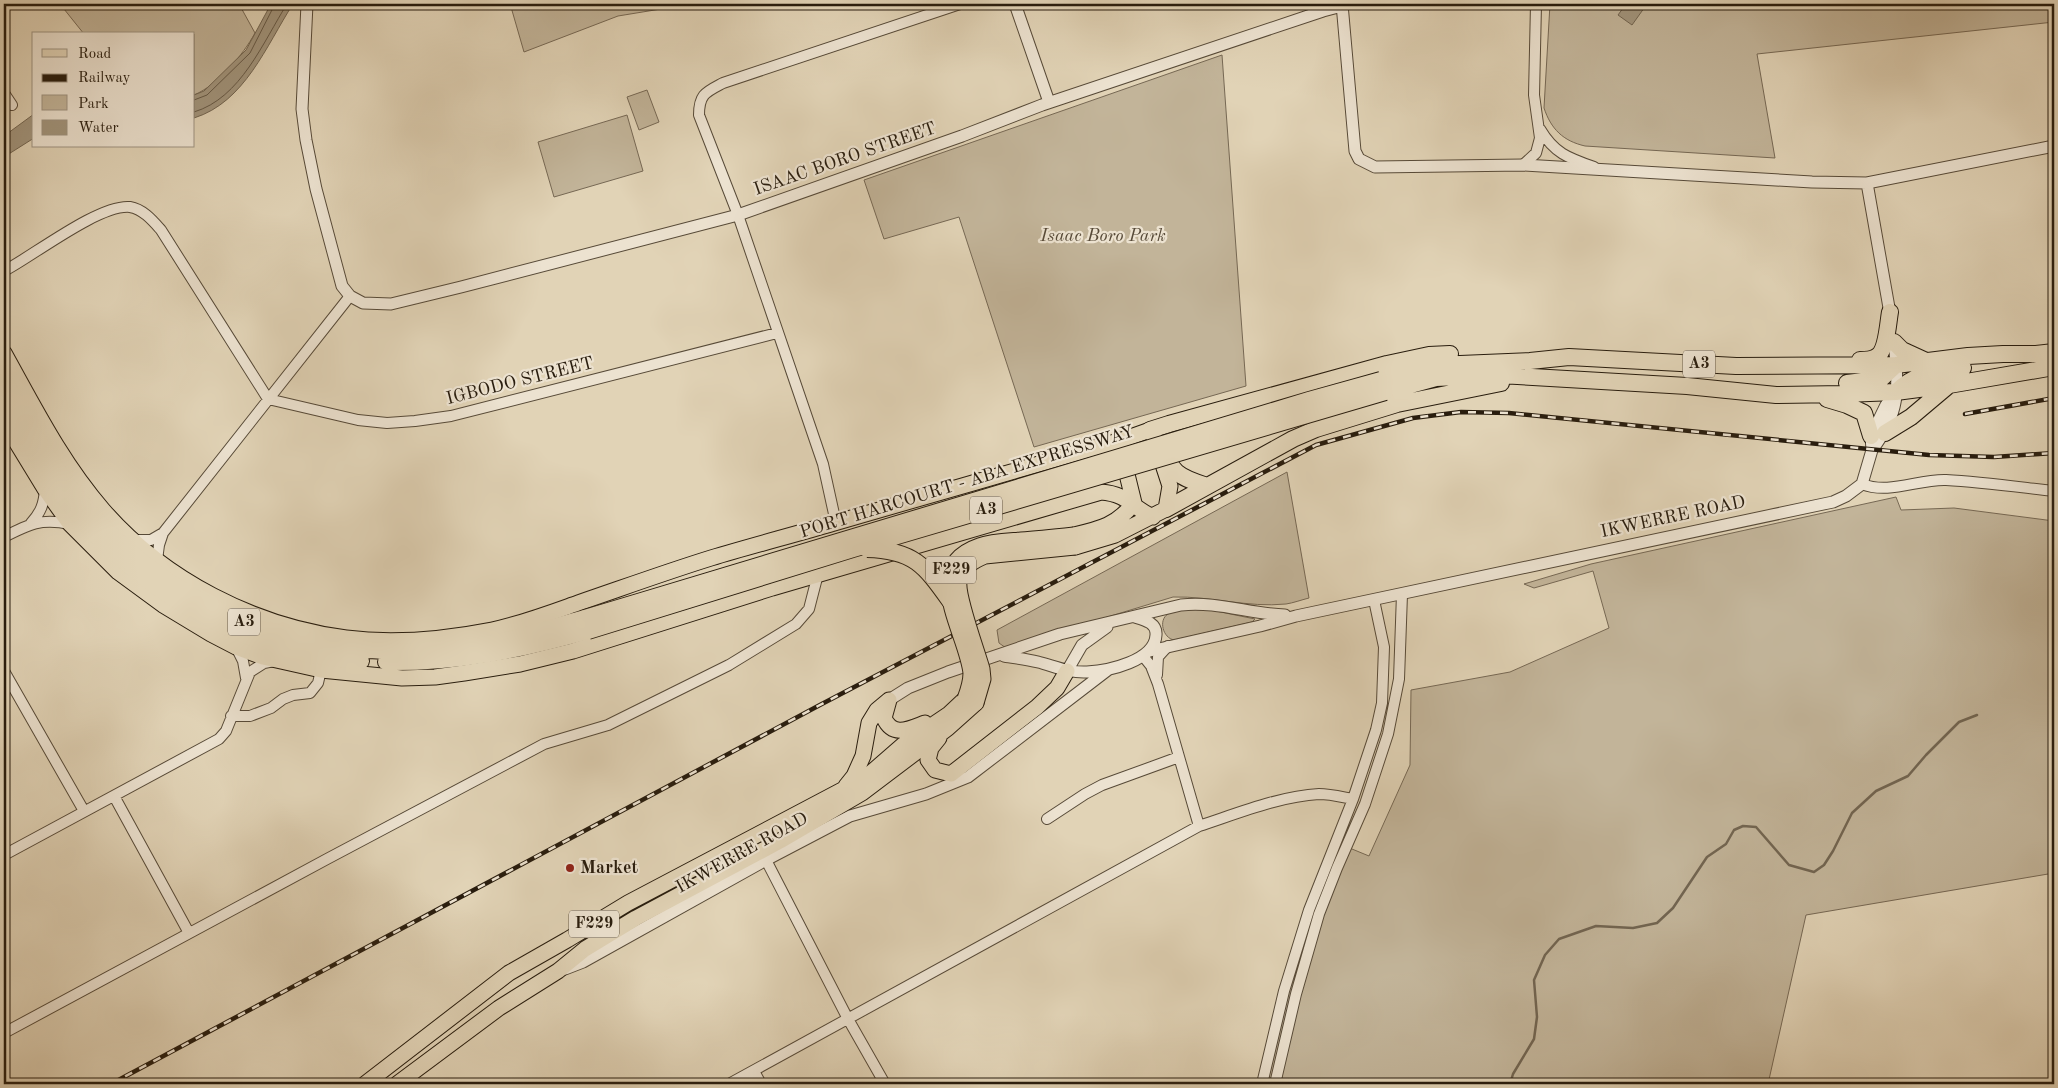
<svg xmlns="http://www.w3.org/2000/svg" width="2058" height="1088" font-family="'Old Standard TT',serif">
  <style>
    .green { fill: #c2b499; stroke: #766854 }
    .water { fill: #a2957d; stroke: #726551 }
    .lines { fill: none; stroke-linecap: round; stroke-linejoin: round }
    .shore { stroke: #665946; stroke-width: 1 }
    .stream { stroke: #726551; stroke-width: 2.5 }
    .minor-casing { stroke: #574a38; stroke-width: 12 }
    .tertiary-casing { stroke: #574a38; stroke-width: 13 }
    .primary-casing { stroke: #291d0e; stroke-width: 17 }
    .trunk-casing { stroke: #291d0e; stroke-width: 18 }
    .minor { stroke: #ece2d0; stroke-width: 10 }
    .tertiary { stroke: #ece2d0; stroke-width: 11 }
    .primary { stroke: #e1d3b6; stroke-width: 15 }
    .trunk { stroke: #e1d3b6; stroke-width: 16 }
    .rail-casing { stroke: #291d0e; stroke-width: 4.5 }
    .rail { stroke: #ece2d0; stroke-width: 2.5; stroke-dasharray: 8; stroke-linecap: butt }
    .primary-bridge-casing { stroke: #291d0e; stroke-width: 17; stroke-linecap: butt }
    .trunk-bridge-casing { stroke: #291d0e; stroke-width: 18; stroke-linecap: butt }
    .primary-bridge { stroke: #e1d3b6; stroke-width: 15 }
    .trunk-bridge { stroke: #e1d3b6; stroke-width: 16 }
    .poi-dot { fill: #8f2418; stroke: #ece2d0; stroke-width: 2 }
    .labels { text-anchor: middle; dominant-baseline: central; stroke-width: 4.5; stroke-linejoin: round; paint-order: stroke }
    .shield { fill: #ece2d0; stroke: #645848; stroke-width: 1 }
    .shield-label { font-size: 16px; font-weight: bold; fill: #291d0e }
    .street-label { font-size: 18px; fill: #291d0e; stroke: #ece2d0 }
    .park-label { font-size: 18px; font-style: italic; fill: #574a38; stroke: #ece2d0 }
    .poi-label { font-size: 18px; font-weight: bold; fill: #291d0e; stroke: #ece2d0; text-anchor: start }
  </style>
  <rect width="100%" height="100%" fill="#e1d3b6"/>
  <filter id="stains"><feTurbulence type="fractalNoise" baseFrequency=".004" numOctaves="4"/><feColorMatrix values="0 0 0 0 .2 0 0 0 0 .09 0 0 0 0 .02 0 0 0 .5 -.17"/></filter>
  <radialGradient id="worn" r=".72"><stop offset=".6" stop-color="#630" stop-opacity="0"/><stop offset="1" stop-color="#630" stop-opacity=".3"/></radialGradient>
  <!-- green -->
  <path class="green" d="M60,4H239L255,33C243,55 218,85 194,95V34H84Z
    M496,4H682L673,7L618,16L524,52L511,7Z
    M1550,4H2054V22L1757,54L1775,158L1585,146C1563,141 1551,129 1544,108Z
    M1222,55L1246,386L1034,447L959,217L884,239L864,180Z
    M647,90L659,122L639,130L627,97Z
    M627,115L643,171L554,197L538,142Z
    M1287,472L1309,598C1301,600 1293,603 1286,604C1248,608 1211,596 1173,597L1006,648L999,643L997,630Z
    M1896,497L1901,510L1954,508L2054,521V873L1806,915L1768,1084H1262L1268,1054L1335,842L1369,856L1410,765L1411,690L1510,672L1609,628L1593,571L1534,588L1524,584L1591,564Z
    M1185,609H1206L1255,619L1252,622L1174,640C1163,638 1158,620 1168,614C1173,611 1180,610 1185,609Z"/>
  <!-- water -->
  <path class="water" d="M271,4H293C266,46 245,102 194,118V95L204,91L246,50Z
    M1626,4H1647L1632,25L1618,15Z
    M34,114V138L4,157V136Z"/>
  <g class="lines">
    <!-- shore -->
    <path class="shore" d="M194,100L207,95L250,53L275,4
      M194,112C241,98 263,42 287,4"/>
    <!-- stream -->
    <path class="stream" d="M1510,1084L1513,1074L1534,1039L1537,1017L1534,980L1545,955L1559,939L1596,926L1633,928L1657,923L1673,908L1707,857L1726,844L1734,830L1743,826L1756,827L1789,865L1814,872L1824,865L1833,851L1852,813L1876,791L1908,776L1926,755L1959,722L1977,715"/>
    <defs>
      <path id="minor" d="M4,93L12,105
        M1540,129C1554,153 1568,158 1594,167
        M1523,165L1536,153L1540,138L1534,95L1536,4
        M4,271C33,256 99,204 130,207C143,209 153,221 161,230L268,399L358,420L387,423L415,421L451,416L777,333
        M1862,484C1889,495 1918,479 1946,480C1982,482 2018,487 2054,491
        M31,523C41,512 44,504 45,489
        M836,523L823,464L738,215L699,115C699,94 706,92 723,83L960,4
        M4,537C29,524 41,518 70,524
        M133,540H151L163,533
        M157,560L159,545L163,533L350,296
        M236,647L243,661L246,678
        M1143,656L1151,666L1158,684L1199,826
        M4,671L84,811
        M1157,675L1158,657L1168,646
        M231,716H250L271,708L283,699L293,695L310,693L318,683L321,670
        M114,796L189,933
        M1047,819L1085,794L1102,785L1179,757
        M4,855L219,739L226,731L250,672L264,663L274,661
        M766,860L848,1019L885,1084
        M4,1033L327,859L544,744L608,725L729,665L796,624L809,609L818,574
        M754,1071L761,1084
        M729,1084L1199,826C1236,814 1280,796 1319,794C1330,794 1342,797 1353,799
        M1262,1084L1284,991L1309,910L1353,799L1376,730L1382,703L1384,647L1374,600
        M1275,1084L1296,994L1319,914L1337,868L1365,804L1388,734L1399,679L1402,594"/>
      <path id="tertiary" d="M307,4L302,109L306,140L316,189L342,286L350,296L363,303L391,304L461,287L738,215L962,136L1042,105L1323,11L1342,6
        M1015,4L1049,102
        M1342,4L1355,151L1359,159L1375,167L1523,165L1812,182L1867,183L2054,146
        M1867,183L1891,319
        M1872,450C1902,411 1898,387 1894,340
        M1150,651L1260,626L1296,616L1833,502L1846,496L1862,484L1872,450L1871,436L1886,405L1896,392
        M1004,656C1015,658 1026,659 1038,662C1054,666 1069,673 1087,672C1108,671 1155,661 1156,635C1157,623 1145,620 1135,617
        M1067,671L1082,645L1107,627
        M889,700L908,688L948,672L1060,634L1181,605C1217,601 1250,614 1285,615
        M565,969L583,962L766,860L850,816L926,794L968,777L1109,669"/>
      <path id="primary" d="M4,353C34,407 62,463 103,510C164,580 254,626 346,638C393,644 446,639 492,630C521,624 550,613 578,603C622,588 666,572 711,558C751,546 793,535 834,523C930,496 1026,467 1122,440L1150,430L1154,437L1170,486L1166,509L1115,535L1075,547
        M4,422L45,489L70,524L118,572L163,605L211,634L236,647L263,657L321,670L402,678L435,677L464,673L520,664L573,651L772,588L1101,492C1128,494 1132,508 1153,517
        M1123,458L1134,503
        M1074,535C1100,529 1117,525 1134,503
        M889,700L884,718C893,738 909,729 925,723
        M939,738L931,748L928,760L935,770L951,774L1037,707L1057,688L1067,671
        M846,786L854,776L863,756L869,723L877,710L889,700
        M365,1084L509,973L567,940L628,903L865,778L903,745L949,714L965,699
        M397,1084L499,1008L558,971L585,949L636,918L780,841L862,793L948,728L976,703"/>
      <path id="trunk" d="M1894,342L1902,350L1926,361
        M1860,360C1866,360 1872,360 1876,357C1887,352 1888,322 1890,312
        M4,380C27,419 50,464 79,499C182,625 339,673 497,642C526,636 556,626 585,618
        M1381,380L1436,365L1530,361L1569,357L1736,366L1896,365L1968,356L2003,354H2036L2054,352
        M1847,383L1881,379L1896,365
        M1385,392L1436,378L1500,375L1687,386L1776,395L1844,394L1896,392L1949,385L2054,367
        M1896,392C1916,372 1936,372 1963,368
        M1827,399L1847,405L1864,413L1871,436
        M4,402C25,435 43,470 67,501C116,566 188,616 265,643C295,654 329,658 361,661
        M1150,430L1169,424L1387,364L1429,355L1450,354
        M1885,433L1911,417L1949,385
        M1166,443C1166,472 1181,478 1207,486
        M1166,509L1293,439L1316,429L1397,404L1501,383
        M386,662C457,663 520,650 588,631"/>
    </defs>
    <!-- minor casing -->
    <use href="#minor" class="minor-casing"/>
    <!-- tertiary casing -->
    <use href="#tertiary" class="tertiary-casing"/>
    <!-- primary casing -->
    <use href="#primary" class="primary-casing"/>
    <!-- trunk casing -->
    <use href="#trunk" class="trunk-casing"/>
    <!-- minor -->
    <use href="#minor" class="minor"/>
    <!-- tertiary -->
    <use href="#tertiary" class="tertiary"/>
    <!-- primary -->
    <use href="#primary" class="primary"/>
    <!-- trunk -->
    <use href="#trunk" class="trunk"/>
    <defs>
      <path id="rail" d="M1965,414L2054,398
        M111,1084L818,706L1316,445L1413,418L1461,412L1509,413L1929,455L1994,457L2054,453"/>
    </defs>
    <!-- rail casing -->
    <use href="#rail" class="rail-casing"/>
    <!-- rail -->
    <use href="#rail" class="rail"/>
    <defs>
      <path id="primary-bridge" d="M965,699C968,691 971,683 971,673C967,633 918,567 979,546C992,541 1007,541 1021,540C1038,539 1056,537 1074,535
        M976,703L983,679L982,669C977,651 957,597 959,582C962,567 973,561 985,556L1075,547"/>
      <path id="trunk-bridge" d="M867,549C914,550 925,566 950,601
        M585,618L1309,400L1381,380
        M588,631L853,549L1385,392"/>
    </defs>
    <!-- primary-bridge casing -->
    <use href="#primary-bridge" class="primary-bridge-casing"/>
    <!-- trunk-bridge casing -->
    <use href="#trunk-bridge" class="trunk-bridge-casing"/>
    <!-- primary-bridge -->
    <use href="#primary-bridge" class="primary-bridge"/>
    <!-- trunk-bridge -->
    <use href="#trunk-bridge" class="trunk-bridge"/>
  </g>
  <!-- markers -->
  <circle class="poi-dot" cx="570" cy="868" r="5"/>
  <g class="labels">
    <!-- shield labels -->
    <g class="shield">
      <rect x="1683" y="350.5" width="32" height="27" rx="4"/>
      <rect x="970" y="496.5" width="32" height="27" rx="4"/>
      <rect x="926" y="556.5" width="50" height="27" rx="4"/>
      <rect x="228" y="608.5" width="32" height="27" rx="4"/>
      <rect x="569" y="910.5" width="50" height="27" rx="4"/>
    </g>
    <g class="shield-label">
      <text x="1699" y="364">A3</text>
      <text x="986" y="510">A3</text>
      <text x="951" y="570">F229</text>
      <text x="244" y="622">A3</text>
      <text x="594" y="924">F229</text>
    </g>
    <!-- street labels -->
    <g class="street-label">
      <text transform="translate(845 159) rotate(-19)">ISAAC BORO STREET</text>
      <text transform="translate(520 381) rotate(-14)">IGBODO STREET</text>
      <text transform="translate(967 482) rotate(-17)">PORT HARCOURT - ABA EXPRESSWAY</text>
      <text transform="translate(1673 517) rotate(-12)">IKWERRE ROAD</text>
      <text transform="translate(742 853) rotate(-29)">IKWERRE ROAD</text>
    </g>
    <!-- park labels -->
    <g class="park-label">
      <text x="1103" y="236">Isaac Boro Park</text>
    </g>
    <!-- poi labels -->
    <g class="poi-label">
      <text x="580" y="868">Market</text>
    </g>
  </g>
  <!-- margin -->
  <rect width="2058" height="1088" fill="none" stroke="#e1d3b6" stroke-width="20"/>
  <rect x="5" y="5" width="2048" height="1078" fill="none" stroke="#291d0e" stroke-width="2.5"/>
  <rect x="10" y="10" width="2038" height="1068" fill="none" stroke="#291d0e"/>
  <!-- legend -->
  <rect x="32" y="32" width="162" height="115" fill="#ece2d0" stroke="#9e9382"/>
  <rect x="42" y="49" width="25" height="8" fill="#e1d3b6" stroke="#9e9382"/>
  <text x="78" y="58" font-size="15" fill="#291d0e">Road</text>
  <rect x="42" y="74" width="25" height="8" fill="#291d0e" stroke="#9e9382"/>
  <text x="78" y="82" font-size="15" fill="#291d0e">Railway</text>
  <rect x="42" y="95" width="25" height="15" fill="#c2b499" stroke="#9e9382"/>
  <text x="78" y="108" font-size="15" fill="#291d0e">Park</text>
  <rect x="42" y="120" width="25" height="15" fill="#a2957d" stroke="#9e9382"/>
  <text x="78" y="132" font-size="15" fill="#291d0e">Water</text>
  <rect width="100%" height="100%" filter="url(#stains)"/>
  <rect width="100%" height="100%" fill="url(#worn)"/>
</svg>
